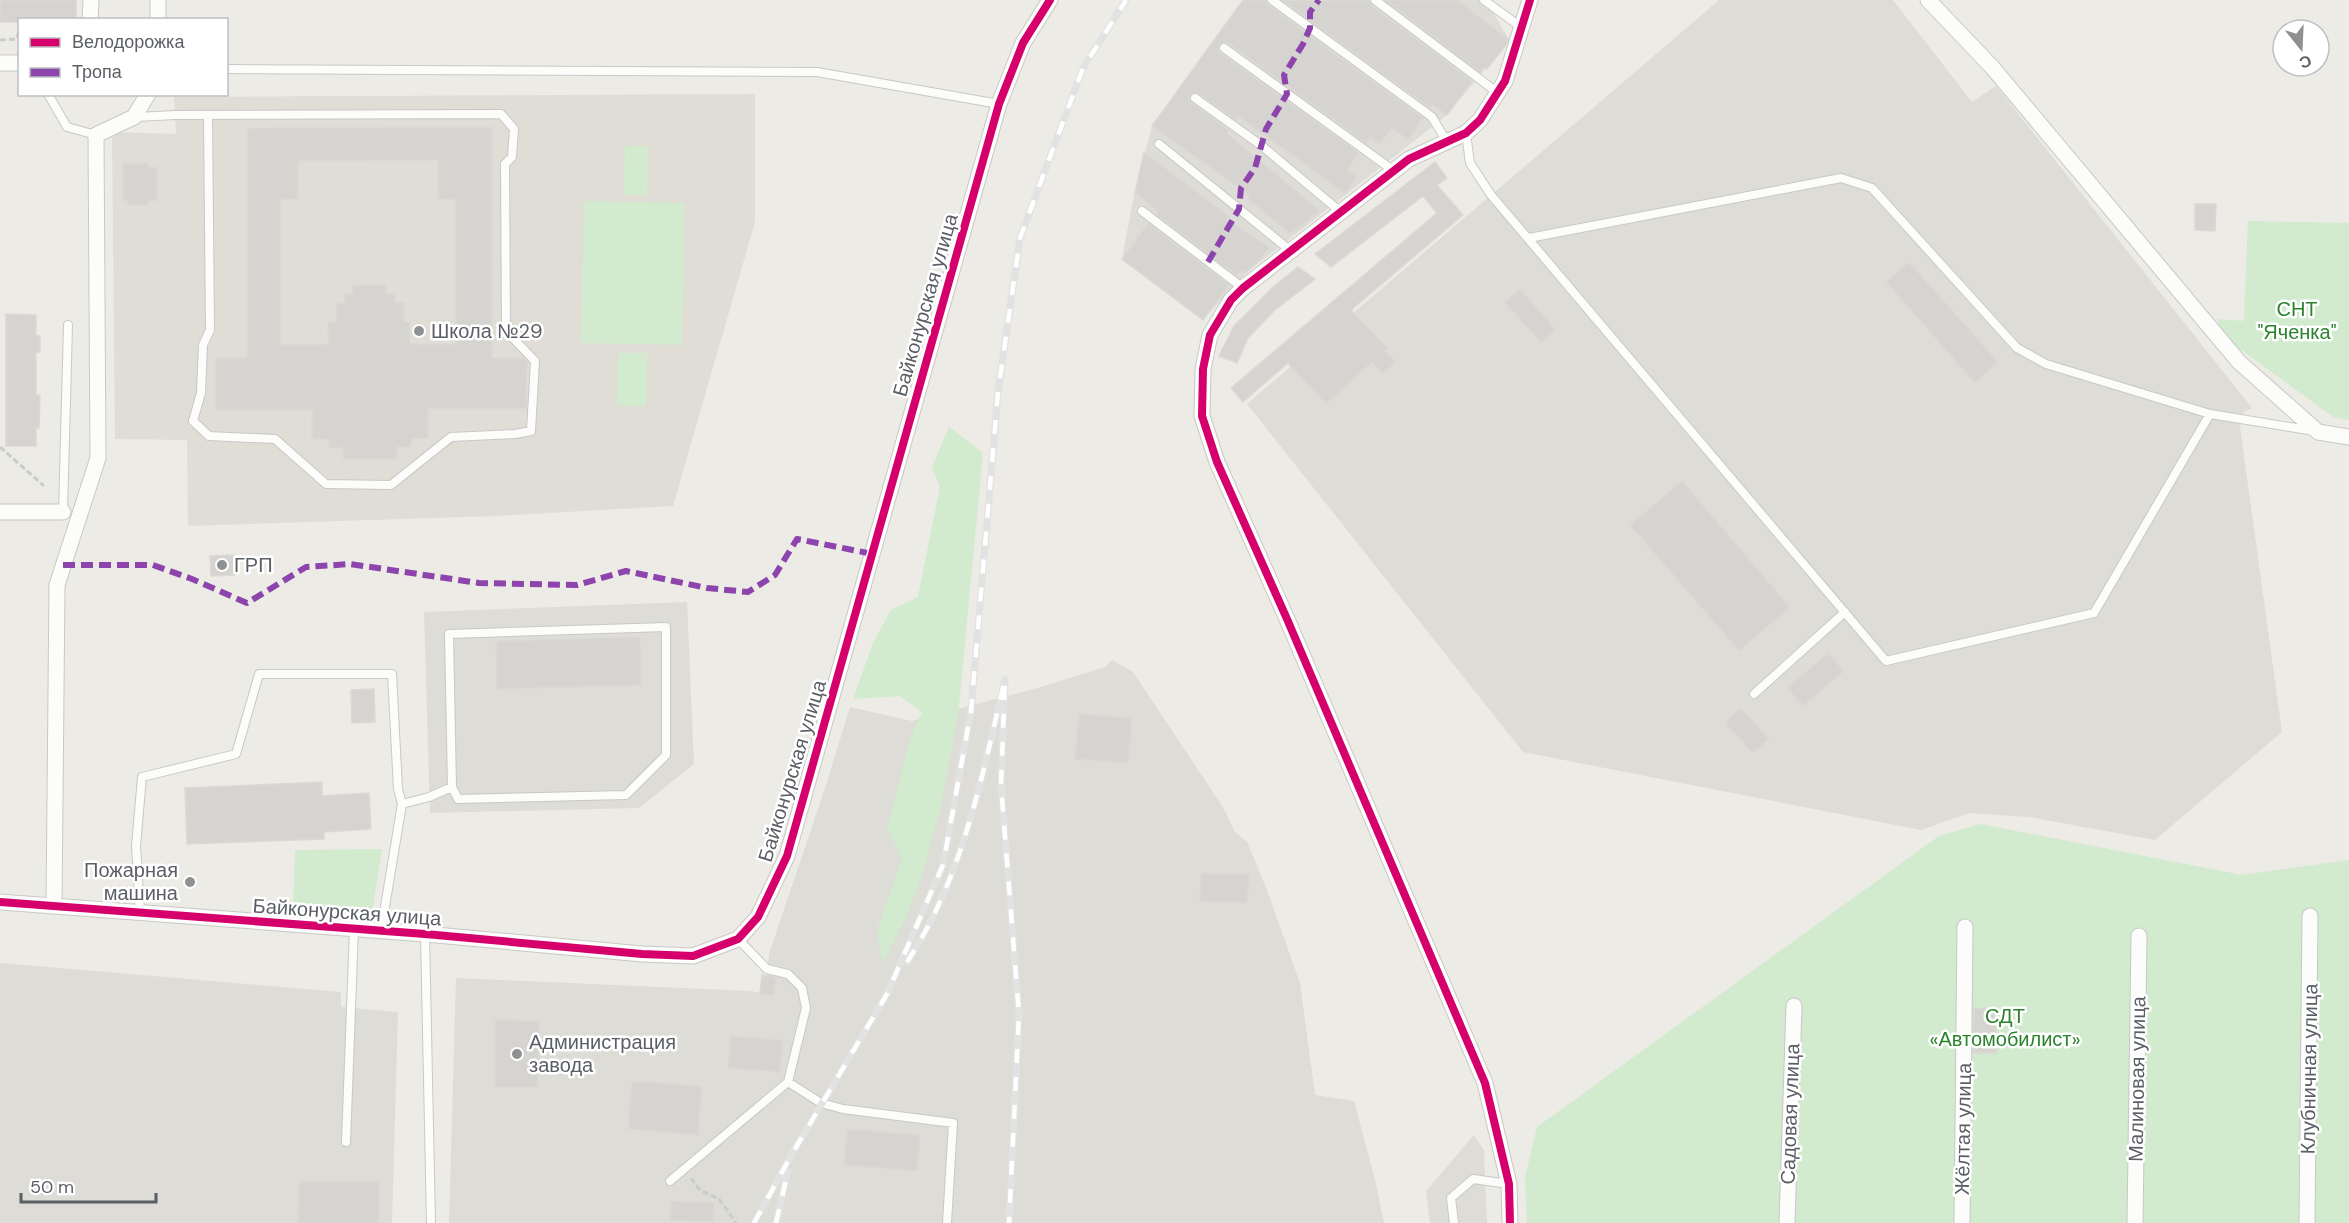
<svg xmlns="http://www.w3.org/2000/svg" width="2349" height="1223" font-family="'DM Sans',sans-serif">
  <style>
    .industrial { fill: #dddcd6 }
    .education { fill: #dfddd5 }
    .green { fill: #d2eace }
    .building { fill: #d5d4d0; stroke: #dcd9d4; stroke-width: 1.5; fill-rule: evenodd }
    .lines { fill: none; stroke-linecap: round; stroke-linejoin: round }
    .lane-casing { stroke: #c8c8c7; stroke-width: 10 }
    .street-casing { stroke: #c8c8c7; stroke-width: 17 }
    .path { stroke: #c8cdca; stroke-width: 3; stroke-dasharray: 6 3; stroke-linecap: butt }
    .lane { stroke: #fcfcfb; stroke-width: 8 }
    .street { stroke: #fcfcfb; stroke-width: 15 }
    .rail-casing { stroke: #e3e2e2; stroke-width: 7 }
    .rail { stroke: #fff; stroke-width: 4.5; stroke-dasharray: 14; stroke-linecap: butt }
    .quiet { stroke: #8e44ad; stroke-width: 6; stroke-dasharray: 12 6; stroke-linecap: butt }
    .cycleway-casing { stroke: #fff; stroke-width: 11 }
    .cycleway { stroke: #d6006c; stroke-width: 8 }
    .poi-dot { fill: #8e9092; stroke: #fff; stroke-width: 2 }
    .labels { text-anchor: middle; dominant-baseline: central; stroke-width: 5; stroke-linejoin: round; paint-order: stroke }
    .street-label { font-size: 20px; fill: #5b5f65; stroke: #fff }
    .park-label { font-size: 20px; fill: #2c832e; stroke: #fff }
    .poi-label { font-size: 20px; fill: #5b5f65; stroke: #fff; text-anchor: start }
  </style>
  <rect width="100%" height="100%" fill="#ecebe5"/>
  <!-- industrial -->
  <path class="industrial" d="M1243,0H1486L1509,40L1447,115L1246,273L1203,320L1122,259L1133,200L1152,126Z
    M1719,0H1893L1972,102L1996,86L2252,408L2243,413L2240,427L2282,732L2155,840L2029,817L1969,813L1921,830L1523,752L1247,404Z
    M687,602L694,764L639,808L430,813L424,612Z
    M1112,660L1133,672L1224,809L1235,832L1247,842L1267,890L1300,983L1315,1095L1354,1101L1375,1180L1384,1223H449L456,978L750,991L760,993L762,975H767L769,954L826,785L850,707L912,721L1038,688L1105,667Z
    M0,963L341,992V1007L398,1012L392,1223H0Z
    M1474,1135L1484,1150L1487,1223H1430L1426,1191Z"/>
  <!-- education -->
  <path class="education" d="M755,94V222L673,506L496,516L188,526L187,440L115,439L112,132L176,134L174,97Z"/>
  <!-- green -->
  <path class="green" d="M625,146H648L647,195H624Z
    M584,201L685,203L682,345L581,343Z
    M2248,221L2349,223V420L2333,417L2221,335L2218,319L2244,321Z
    M618,353H647L646,406H617Z
    M949,427L983,453L958,716L940,810L924,870L906,918L882,964L877,930L902,858L887,829L910,738L922,712L900,696L853,699L873,643L891,610L918,597L940,487L932,467Z
    M1980,824L2242,875L2349,860V1223H1527L1525,1178L1537,1127L1939,836Z
    M382,849L371,919L293,912L295,850Z"/>
  <!-- building -->
  <path class="building" d="M0,0H76V20H20V22H0Z
    M1243,0H1266L1268,5L1423,118L1408,140L1392,128L1380,144L1370,137L1366,143L1228,43L1220,44L1218,48L1220,53L1359,153L1347,170L1357,177L1345,193L1239,117L1236,120L1198,93L1191,94L1189,98L1191,102L1229,130L1227,133L1320,211L1290,234L1247,198L1249,195L1152,126Z
    M1282,0H1369L1371,5L1472,81L1447,115L1433,105L1430,108Z
    M1385,0H1457L1508,39L1506,45L1487,69L1484,67L1480,72Z
    M492,127V358H523L527,361L526,409H428V438L412,439L411,447H397V459H343V448H329V439H312V410H215V358H247V128ZM438,160V199H455L456,344H410V322H404V302L395,303V294H386V285H353V294H345V303H337V322H328V344L281,345V199H298V161Z
    M1144,152L1229,216L1227,219L1270,248L1246,273L1241,270L1237,276L1155,214L1158,211L1135,193Z
    M1435,162L1447,178L1437,185L1463,215L1351,310L1388,349L1385,351L1396,362L1383,374L1372,362L1326,404L1288,363L1243,402L1231,388L1437,213L1423,196L1331,267L1315,254Z
    M148,163V167H157V201H148V205H128V201H123V164Z
    M2195,204H2216L2215,231L2195,230Z
    M1148,223L1229,285L1203,320L1122,259Z
    M1909,262L1998,362L1975,383L1886,282Z
    M1298,267L1315,279L1275,310L1248,338L1237,363L1219,356L1234,326L1273,287Z
    M1520,289L1556,330L1541,343L1505,302Z
    M6,314L36,315V336H40V352H36V395H40L39,428H36V446H6Z
    M1682,481L1790,607L1739,651L1630,525Z
    M233,555L234,575L211,576L210,556Z
    M640,637L641,685L497,689L496,641Z
    M1828,653L1844,671L1803,706L1787,688Z
    M374,689L375,722L352,723L351,690Z
    M1741,708L1769,739L1753,753L1725,723Z
    M1079,714L1132,718L1128,763L1075,759Z
    M322,782V796L369,793L371,829L324,832V839L187,844L185,788Z
    M1201,873L1249,875L1247,903L1200,901Z
    M762,975L776,977L774,995L760,994Z
    M1974,1008L1997,1009L1996,1053H1973Z
    M495,1020L539,1021L538,1087H495Z
    M731,1036L783,1040L780,1072L728,1068Z
    M632,1081L702,1086L698,1135L628,1129Z
    M847,1129L920,1135L917,1171L844,1165Z
    M299,1181L379,1182V1223H298Z
    M671,1201L714,1203L713,1222L670,1220Z"/>
  <g class="lines">
    <defs>
      <path id="lane" d="M1272,0L1432,117L1447,142
        M1375,0L1498,93
        M1484,0L1522,28
        M1224,48L1394,171
        M226,69L817,72L999,104
        M48,94L67,127L96,135
        M1195,98L1262,146L1342,213
        M136,117L175,115L501,114L514,129L512,157L505,164L506,331L535,361L531,431L515,434L451,437L391,485L326,484L275,439L209,436L193,421L201,393L203,345L210,330L208,115
        M1466,133L1470,163L1491,195L1886,661L2094,613L2210,414L2314,431
        M1159,144L1291,251
        M1142,211L1243,288
        M1529,238L1841,178L1872,188L2017,348L2046,364L2210,414
        M63,512L68,325
        M1754,694L1845,612
        M140,912L136,846L142,777L236,754L259,674H392L398,789L402,804
        M381,931L402,804L429,797L452,787L449,634L666,627V755L626,795L458,799L452,787
        M425,934L431,1223
        M788,1082L821,1103L843,1109L953,1123L947,1223
        M346,1142L354,929
        M670,1181L788,1082L806,1008L802,988L788,974L767,969L738,939
        M1454,1223L1451,1198L1473,1179L1509,1184"/>
      <path id="street" d="M158,0V20
        M1928,0L1992,67L2239,362L2318,432L2349,437
        M90,20L91,0
        M0,63H20
        M0,512H63
        M0,902L425,934L642,954L693,956L738,939L758,917L787,856L999,104L1023,43L1050,0
        M54,906L57,585L98,458L96,135L134,117L148,94
        M1510,1223L1509,1184L1485,1083L1287,619L1217,462L1202,416L1203,369L1210,335L1231,300L1243,288L1409,159L1466,133L1480,120L1505,81L1530,0
        M1787,1223L1794,1006
        M1962,1223L1965,927
        M2135,1223L2139,936
        M2307,1223L2310,916"/>
    </defs>
    <!-- lane casing -->
    <use href="#lane" class="lane-casing"/>
    <!-- street casing -->
    <use href="#street" class="street-casing"/>
    <!-- path -->
    <path class="path" d="M0,40L16,39L20,30
      M0,447L44,486
      M691,1178L700,1190L719,1199L736,1223"/>
    <!-- lane -->
    <use href="#lane" class="lane"/>
    <!-- street -->
    <use href="#street" class="street"/>
    <defs>
      <path id="rail" d="M907,962C963,877 982,777 1005,679L1001,785L1019,1014L1009,1223
        M754,1223L792,1154L887,994L943,865L971,711L998,392L1020,238L1083,68L1126,0
        M776,1223L788,1171"/>
    </defs>
    <!-- rail casing -->
    <use href="#rail" class="rail-casing"/>
    <!-- rail -->
    <use href="#rail" class="rail"/>
    <!-- quiet -->
    <path class="quiet" d="M1208,262L1239,209L1241,188L1255,168L1266,129L1287,94L1284,75L1303,44L1310,28V12L1319,0
      M63,565H153L192,579L247,603L306,567L350,564L479,583L577,585L626,571L707,588L748,592L775,575L797,539L873,554"/>
    <defs>
      <path id="cycleway" d="M0,902L425,934L642,954L693,956L738,939L758,917L787,856L999,104L1023,43L1050,0
        M1510,1223L1509,1184L1485,1083L1287,619L1217,462L1202,416L1203,369L1210,335L1231,300L1243,288L1409,159L1466,133L1480,120L1505,81L1530,0"/>
    </defs>
    <!-- cycleway casing -->
    <use href="#cycleway" class="cycleway-casing"/>
    <!-- cycleway -->
    <use href="#cycleway" class="cycleway"/>
  </g>
  <!-- markers -->
  <g class="poi-dot">
    <circle cx="419" cy="331" r="6"/>
    <circle cx="222" cy="565" r="6"/>
    <circle cx="190" cy="882" r="6"/>
    <circle cx="517" cy="1054" r="6"/>
  </g>
  <g class="labels">
    <!-- street labels -->
    <g class="street-label">
      <text transform="translate(925 305) rotate(-74)">Байконурская улица</text>
      <text transform="translate(792 771) rotate(-73)">Байконурская улица</text>
      <text transform="translate(347 912) rotate(4)">Байконурская улица</text>
      <text transform="translate(2309 1069) rotate(-89)">Клубничная улица</text>
      <text transform="translate(2137 1079) rotate(-89)">Малиновая улица</text>
      <text transform="translate(1790 1114) rotate(-88)">Садовая улица</text>
      <text transform="translate(1963 1129) rotate(-89)">Жёлтая улица</text>
    </g>
    <!-- park labels -->
    <g class="park-label">
      <text x="2297" y="309">СНТ<tspan x="2297" dy="23">"Яченка"</tspan></text>
      <text x="2005" y="1016">СДТ<tspan x="2005" dy="23">«Автомобилист»</tspan></text>
    </g>
    <!-- poi labels -->
    <g class="poi-label">
      <text x="431" y="331">Школа №29</text>
      <text x="234" y="565">ГРП</text>
      <text x="178" y="870" text-anchor="end">Пожарная<tspan x="178" dy="23">машина</tspan></text>
      <text x="529" y="1042">Администрация<tspan x="529" dy="23">завода</tspan></text>
    </g>
  </g>
  <!-- legend -->
  <rect x="18" y="18" width="210" height="78" fill="#ffffff" stroke="#bdbfc1" stroke-width="1.5"/>
  <rect x="30" y="38" width="30" height="9" fill="#d6006c" stroke="#bdbfc1" stroke-width="1.5"/>
  <text x="72" y="48" font-size="18" fill="#5b5f65">Велодорожка</text>
  <rect x="30" y="68" width="30" height="9" fill="#8e44ad" stroke="#bdbfc1" stroke-width="1.5"/>
  <text x="72" y="78" font-size="18" fill="#5b5f65">Тропа</text>
  <!-- north arrow -->
  <g transform="translate(2301 48) rotate(162)"><circle r="28" fill="#ffffff" stroke="#bdbfc1" stroke-width="1.5"/>
  <path d="M0-4.5L10 22L0 15L-10 22Z" fill="#8e9092"/>
  <text y="-9" font-size="16" font-weight="bold" text-anchor="middle" fill="#5b5f65">С</text>
  </g>
  <!-- scale -->
  <path d="M21 1193v9h135v-9" fill="none" stroke="#5b5f65" stroke-width="3"/>
  <text x="30" y="1193" font-size="18" fill="#5b5f65" stroke="#ffffff" stroke-width="4.5" paint-order="stroke">50 m</text>
</svg>
